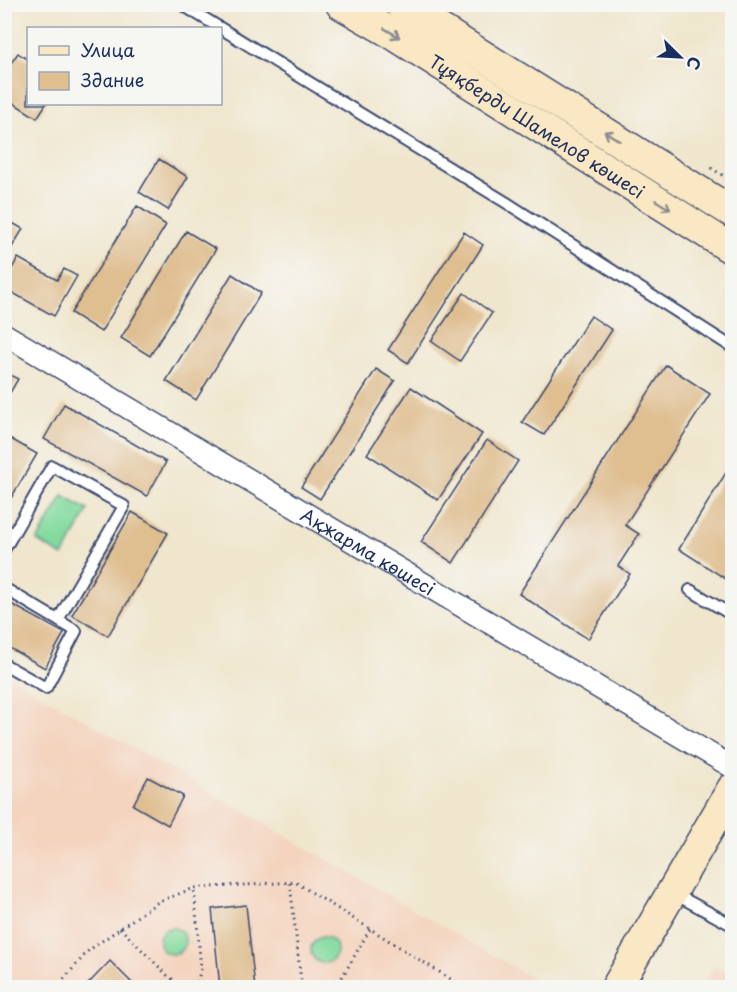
<svg xmlns="http://www.w3.org/2000/svg" width="737" height="992" font-family="'Playpen Sans',sans-serif">
  <style>
    .built { fill: #f4d4bf }
    .green { fill: #82da9e; stroke: #4e847e; stroke-width: 1.5 }
    .building { fill: #dfbe90 }
    .lines { fill: none; stroke-linecap: round; stroke-linejoin: round }
    .lane-casing { stroke: #3b4a6f; stroke-width: 14 }
    .street-casing { stroke: #3b4a6f; stroke-width: 24 }
    .secondary-casing { stroke: #3b4a6f; stroke-width: 33 }
    .path { stroke: #3b4a6f; stroke-width: 3; stroke-dasharray: 1.5 4.5; stroke-linecap: butt }
    .lane { stroke: #fff; stroke-width: 10 }
    .street { stroke: #fff; stroke-width: 21 }
    .secondary { stroke: #fae7c3; stroke-width: 30 }
    .oneway { stroke: #8a8b90 }
    .labels { text-anchor: middle; dominant-baseline: central; stroke-width: 5; stroke-linejoin: round; paint-order: stroke }
    .street-label { font-size: 18px; fill: #1b2f5e; stroke: #f6f6f2 }
  </style>
  <rect width="100%" height="100%" fill="#f6f6f2"/>
  <filter id="ink" filterUnits="userSpaceOnUse"><feTurbulence type="fractalNoise" baseFrequency=".0167" numOctaves="2"/><feDisplacementMap in="SourceGraphic" scale="12" xChannelSelector="R" yChannelSelector="G"/><feConvolveMatrix kernelMatrix="1 2 1 2 8 2 1 2 1" color-interpolation-filters="sRGB"/></filter>
  <filter id="wash" filterUnits="userSpaceOnUse"><feTurbulence type="fractalNoise" baseFrequency=".008" numOctaves="4" result="noise"/><feDisplacementMap in="SourceGraphic" scale="24" xChannelSelector="R" yChannelSelector="G"/><feGaussianBlur stdDeviation="1.35" result="paint"/><feColorMatrix in="noise" values="0 0 0 0 0 0 0 0 0 0 0 0 0 0 0 0 0 1.4 0 .05"/><feComposite in="paint" operator="in"/></filter>
  <g filter="url(#wash)">
    <rect width="100%" height="100%" fill="#f0e6cd"/>
    <!-- built -->
    <path class="built" d="M5,674L548,987H5Z
      M715,965L732,976V987H702Z"/>
    <!-- green -->
    <path class="green" d="M63,496L88,510L63,556L37,541Z
      M159 941a13 13 0 1 1 26 0a13 13 0 1 1-26 0Z
      M311 950a13 13 0 1 1 26 0a13 13 0 1 1-26 0Z"/>
    <g id="blocks">
      <!-- building -->
      <path class="building" d="M18,53L28,60V104H46L37,118L4,97V73Z
        M159,159L188,177L168,210L139,192Z
        M137,206L166,225L101,332L71,313Z
        M4,218L23,229L9,252L4,249Z
        M186,231L216,249L150,356L121,338Z
        M464,232L483,245L408,363L388,350Z
        M18,258L57,280L64,269L77,276L54,316L4,288V282Z
        M232,274L261,293L196,400L166,381Z
        M464,293L492,313L460,361L431,341Z
        M591,316L612,330L544,435L522,422Z
        M666,365L710,394L625,525L639,534L618,566L630,574L588,639L519,594Z
        M376,369L395,381L320,499L301,487Z
        M4,372L18,379L4,403Z
        M411,387L482,434L438,500L367,454Z
        M64,404L166,462L147,496L44,439Z
        M4,435L37,454L4,510Z
        M487,440L518,461L453,563L421,542Z
        M732,463V583L679,549Z
        M132,512L168,533L108,636L72,615Z
        M4,600L64,633L45,668L4,645Z
        M148,777L183,796L168,825L133,805Z
        M246,905L255,988H220L212,909Z
        M110,961L137,988H89L87,985Z"/>
    </g>
  </g>
  <g filter="url(#ink)">
    <use href="#blocks" fill-opacity="0" stroke="#3b4a6f" stroke-width="1.5"/>
    <g class="lines">
      <defs>
        <path id="lane" d="M181,4L507,203L732,347
          M4,550L52,466L124,506L58,620
          M4,588L76,631L46,688L4,664
          M690,590L732,615
          M673,893L732,925"/>
        <g id="street">
          <path id="s1" d="M4,334L732,767"/>
        </g>
        <g id="secondary">
          <path id="s2" d="M341,4L393,34L732,249"/>
          <path d="M400,4L732,212"/>
          <path d="M616,988L732,789"/>
        </g>
      </defs>
      <!-- lane casing -->
      <use href="#lane" class="lane-casing"/>
      <!-- street casing -->
      <use href="#street" class="street-casing"/>
      <!-- secondary casing -->
      <use href="#secondary" class="secondary-casing"/>
      <!-- path -->
      <path class="path" d="M711,168L732,181
        M290,883L301,981L305,988
        M120,928L168,976L184,987L197,983L201,969L194,888
        M59,983L64,988
        M56,988L89,950L158,902L194,888L295,882L465,988
        M336,988L370,929"/>
      <!-- lane -->
      <use href="#lane" class="lane"/>
      <!-- street -->
      <use href="#street" class="street"/>
      <!-- secondary -->
      <use href="#secondary" class="secondary"/>
    </g>
    <!-- one-way arrows -->
    <defs><path id="oneway-shaft" d="M-6 0H5M1.5-3L5.5 0L1.5 3" fill="none" stroke-width="1.6" stroke-linecap="round" stroke-linejoin="round" transform="scale(1.5)"/></defs>
    <g class="oneway">
      <use href="#oneway-shaft" transform="translate(392 33) rotate(31)"/>
      <use href="#oneway-shaft" transform="translate(612 136) rotate(-148)"/>
      <use href="#oneway-shaft" transform="translate(663 205) rotate(32)"/>
    </g>
  </g>
  <g class="labels">
    <!-- street labels -->
    <g class="street-label">
      <text stroke="none"><textPath href="#s2" startOffset="231">Тұяқберди Шамелов көшесі</textPath></text>
      <text stroke="none"><textPath href="#s1" startOffset="424">Ақжарма көшесі</textPath></text>
    </g>
  </g>
  <!-- margin -->
  <rect width="737" height="992" fill="none" stroke="#f6f6f2" stroke-width="24"/>
  <!-- legend -->
  <rect x="27" y="27" width="195" height="78" fill="#f6f6f2" stroke="#9ea6b7" stroke-width="1.5"/>
  <rect x="39" y="46" width="30" height="9" fill="#fae7c3" stroke="#9ea6b7" stroke-width="1.5"/>
  <text x="81" y="57" font-size="18" fill="#1b2f5e">Улица</text>
  <rect x="39" y="72" width="30" height="18" fill="#dfbe90" stroke="#9ea6b7" stroke-width="1.5"/>
  <text x="81" y="87" font-size="18" fill="#1b2f5e">Здание</text>
  <!-- north arrow -->
  <g transform="translate(680 57) rotate(114)" stroke="#f6f6f2" stroke-width="4.5" paint-order="stroke">
  <path d="M0-4.5L10 22L0 15L-10 22Z" fill="#1b2f5e"/>
  <text y="-9" font-size="16" font-weight="bold" text-anchor="middle" fill="#1b2f5e">С</text>
  </g>
</svg>
